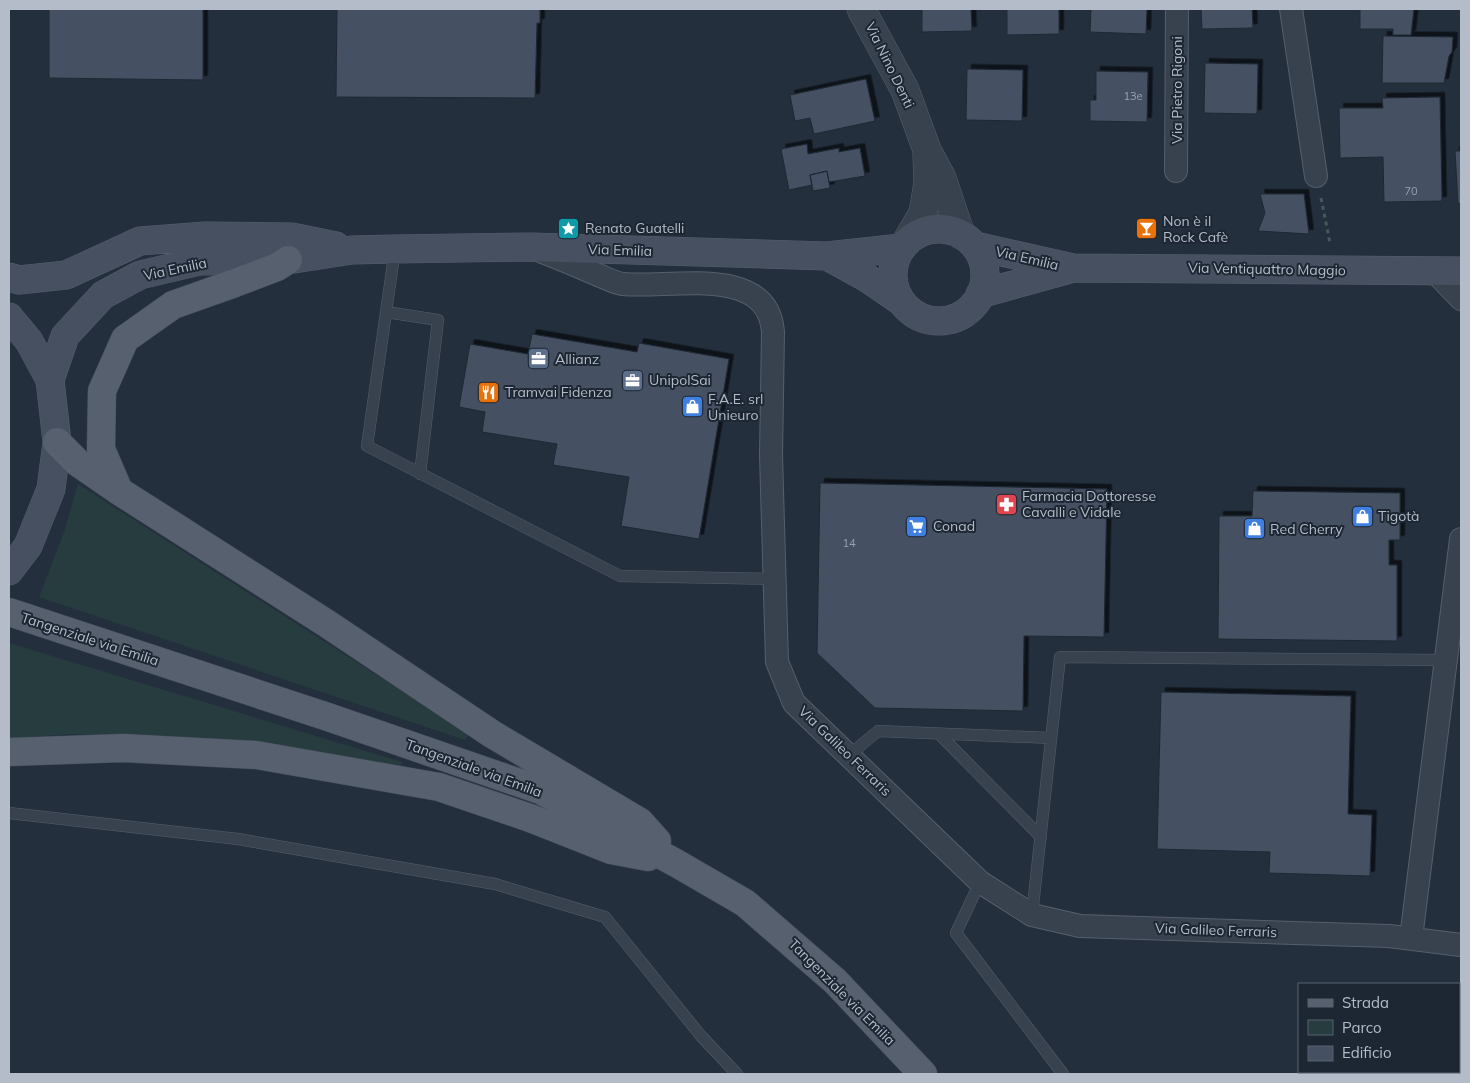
<svg xmlns="http://www.w3.org/2000/svg" width="1470" height="1083" font-family="Mulish,sans-serif">
  <style>
    .green { fill: #263c3f }
    .building { fill: #455162; stroke: #1f2835; filter: url(#shadow) }
    .lines { fill: none; stroke-linecap: round; stroke-linejoin: round }
    .service-casing { stroke: #565f6c; stroke-width: 12 }
    .minor-casing { stroke: #565f6c; stroke-width: 24 }
    .tertiary-casing { stroke: #565f6c; stroke-width: 29 }
    .secondary-casing { stroke: #565f6c; stroke-width: 29 }
    .primary-casing { stroke: #414a57; stroke-width: 29 }
    .path { stroke: #44595c; stroke-width: 3; stroke-dasharray: 4 4; stroke-linecap: butt }
    .service { stroke: #38414e; stroke-width: 11 }
    .minor { stroke: #38414e; stroke-width: 22 }
    .tertiary { stroke: #38414e; stroke-width: 28 }
    .secondary { stroke: #465061; stroke-width: 28 }
    .primary { stroke: #56606e; stroke-width: 28 }
    .labels { text-anchor: middle; dominant-baseline: central; stroke-width: 4; stroke-linejoin: round; paint-order: stroke }
    .number-label { font-size: 11px; fill: #98a1af }
    .street-label { font-size: 14px; fill: #b4bcc9; stroke: #1d2633 }
    .poi-label { font-size: 14px; fill: #b4bcc9; stroke: #1d2633; text-anchor: start }
  </style>
  <defs>
    <filter id="shadow"><feDropShadow dx="4.5" dy="-4.5" stdDeviation="0" flood-color="#0009"/></filter>
  </defs>
  <rect width="100%" height="100%" fill="#242f3e"/>
  <!-- green -->
  <path class="green" d="M78,484L469,734L465,740L39,597L64,532Z
    M9,643L402,762L400,769L240,741L69,734L9,739Z"/>
  <!-- building -->
  <path class="building" d="M49,9H203V80L49,78Z
    M337,9H540V23H537L535,98L336,97Z
    M922,9H971L972,31L922,32Z
    M1007,9H1059V34L1007,35Z
    M1091,9H1147L1146,34L1090,32Z
    M1201,9H1252L1253,28L1202,29Z
    M1360,9H1414L1411,35H1393V29H1360Z
    M1383,36L1453,37L1452,52L1449,56L1444,83H1382Z
    M1205,63L1258,64L1257,114L1204,113Z
    M967,69L1023,70L1022,121L966,120Z
    M1096,71L1148,72L1147,122L1090,121V100H1096Z
    M866,79L875,121L814,134L810,118L795,121L790,95Z
    M1440,97L1442,201L1384,202L1383,157L1340,158L1339,108H1383L1382,98Z
    M807,144L808,154L839,148V152L860,148L865,176L829,182L827,171L810,175L812,185L789,190L781,149Z
    M1455,151H1461V203L1458,204Z
    M827,171L830,188L813,191L810,175Z
    M1260,194H1304L1309,234L1258,231L1265,213Z
    M532,334L637,352L639,343L729,359L699,539L621,526L629,477L553,465L557,444L482,432L485,412L459,407L470,344L528,354Z
    M820,483L1107,489L1104,637L1024,636L1023,711L875,708L817,653Z
    M1253,491L1400,493V540H1389V565H1397V641L1218,639L1219,516H1252Z
    M1161,692L1351,696L1348,814L1372,815L1370,876L1269,873L1270,852L1157,849Z"/>
  <g class="lines">
    <defs>
      <path id="service" d="M395,249L367,446L620,576L774,579
        M386,312L438,320L420,474
        M939,734L1041,837
        M849,755L878,731L1051,738
        M9,813L238,839L495,884L605,917L701,1036L737,1074
        M980,882L956,933L1063,1074
        M1032,915L1060,657L1446,660"/>
      <path id="minor" d="M1291,9L1316,176
        M1176,171L1177,9
        M538,250C558,258 578,266 598,275C606,278 615,283 623,284C669,289 768,263 773,332L771,455L777,662L794,703L980,882L1032,915L1080,926L1389,936L1461,945
        M1434,271L1461,299
        M1411,938L1461,539"/>
      <path id="tertiary" d="M861,9L905,90L927,150L942,178L961,235
        M906,242L923,213L928,183L927,154"/>
      <path id="secondary" d="M893 275a46 46 0 1 1 92 0a46 46 0 1 1-92 0Z
        M975,246L1073,268L1461,271
        M827,256L867,278L902,302
        M9,277L19,280L66,275L140,241L205,236L292,237L336,246
        M980,294L1070,269
        M9,317L29,341L50,380L57,442L51,489L28,546L9,571
        M50,380L65,336L103,295L140,275L200,261L288,260L352,250L395,249L531,247L827,256L901,248"/>
      <path id="primary" d="M57,442L77,462L119,491L326,623L492,734L640,822L657,841
        M119,491L101,449L102,391L125,339L173,305L235,283L277,267L288,260
        M9,612L328,717L540,790L676,863L745,903L835,981L923,1074
        M9,752L123,748L256,755L439,787L530,818L611,850L648,857"/>
    </defs>
    <!-- service casing -->
    <use href="#service" class="service-casing"/>
    <!-- minor casing -->
    <use href="#minor" class="minor-casing"/>
    <!-- tertiary casing -->
    <use href="#tertiary" class="tertiary-casing"/>
    <!-- secondary casing -->
    <use href="#secondary" class="secondary-casing"/>
    <!-- primary casing -->
    <use href="#primary" class="primary-casing"/>
    <!-- path -->
    <path class="path" d="M1321,198L1330,243"/>
    <!-- service -->
    <use href="#service" class="service"/>
    <!-- minor -->
    <use href="#minor" class="minor"/>
    <!-- tertiary -->
    <use href="#tertiary" class="tertiary"/>
    <!-- secondary -->
    <use href="#secondary" class="secondary"/>
    <!-- primary -->
    <use href="#primary" class="primary"/>
  </g>
  <!-- icons -->
  <defs>
    <symbol id="sight-square" viewBox="-11 -11 22 22"><rect x="-9" y="-9" width="18" height="18" rx="4" fill="#0f9aa8" stroke="#1d2633"/><path d="M0-6L1.8-2.2L6-1.7L2.9 1.2L3.7 5.4L0 3.3L-3.7 5.4L-2.9 1.2L-6-1.7L-1.8-2.2Z" fill="#fff"/></symbol>
    <symbol id="bar-square" viewBox="-11 -11 22 22"><rect x="-9" y="-9" width="18" height="18" rx="4" fill="#e8710a" stroke="#1d2633"/><path d="M-6-5H6L.8 .8V4.5H3.5V6h-7V4.5H-.8V.8Z" fill="#fff"/></symbol>
    <symbol id="office-square" viewBox="-11 -11 22 22"><rect x="-9" y="-9" width="18" height="18" rx="4" fill="#5c6f8a" stroke="#1d2633"/><path d="M-6-3h4V-5.5h4V-3h4V5H-6ZM-1-4.5V-3h2v-1.5ZM-6 0V1H6V0Z" fill="#fff"/></symbol>
    <symbol id="restaurant-square" viewBox="-11 -11 22 22"><rect x="-9" y="-9" width="18" height="18" rx="4" fill="#e8710a" stroke="#1d2633"/><path d="M-5-6h1v4h1v-4h1v4h1v-4h1v5L-1.5 .5V6h-2V.5L-5-1ZM5-6V6H3V1.5H1.5Q1.5-4 5-6Z" fill="#fff"/></symbol>
    <symbol id="shop-square" viewBox="-11 -11 22 22"><rect x="-9" y="-9" width="18" height="18" rx="4" fill="#3f7fe0" stroke="#1d2633"/><path d="M-5-2.5h2.3a2.7 3.5 0 0 1 5.4 0H5L5.5 6h-11ZM-1.5-2.5h3a1.5 2.3 0 0 0-3 0Z" fill="#fff"/></symbol>
    <symbol id="pharmacy-square" viewBox="-11 -11 22 22"><rect x="-9" y="-9" width="18" height="18" rx="4" fill="#e0444e" stroke="#1d2633"/><path d="M-2-6h4v4h4v4h-4v4h-4v-4h-4v-4h4Z" fill="#fff"/></symbol>
    <symbol id="supermarket-square" viewBox="-11 -11 22 22"><rect x="-9" y="-9" width="18" height="18" rx="4" fill="#3f7fe0" stroke="#1d2633"/><path d="M-6-5.5h2.5l.6 2H6L4.5 2H-2.5L-4.4-4H-6ZM-1.5 3.2a1.3 1.3 0 1 0 .1 0ZM3 3.2a1.3 1.3 0 1 0 .1 0Z" fill="#fff"/></symbol>
  </defs>
  <g fill-rule="evenodd">
    <use href="#sight-square" x="556" y="216" width="25" height="25"/>
    <use href="#bar-square" x="1134" y="216" width="25" height="25"/>
    <use href="#office-square" x="526" y="346" width="25" height="25"/>
    <use href="#office-square" x="620" y="368" width="25" height="25"/>
    <use href="#restaurant-square" x="476" y="380" width="25" height="25"/>
    <use href="#shop-square" x="680" y="394" width="25" height="25"/>
    <use href="#pharmacy-square" x="994" y="492" width="25" height="25"/>
    <use href="#shop-square" x="1350" y="504" width="25" height="25"/>
    <use href="#supermarket-square" x="904" y="514" width="25" height="25"/>
    <use href="#shop-square" x="1242" y="516" width="25" height="25"/>
  </g>
  <g class="labels">
    <!-- number labels -->
    <g class="number-label">
      <text x="1133" y="96">13e</text>
      <text x="1411" y="191">70</text>
      <text x="849" y="543">14</text>
    </g>
    <!-- street labels -->
    <g class="street-label">
      <text transform="translate(890 65) rotate(64)">Via Nino Denti</text>
      <text transform="translate(1177 90) rotate(-90)">Via Pietro Rigoni</text>
      <text transform="translate(620 250) rotate(2)">Via Emilia</text>
      <text transform="translate(1027 258) rotate(13)">Via Emilia</text>
      <text transform="translate(175 269) rotate(-12)">Via Emilia</text>
      <text transform="translate(1267 269) rotate(1)">Via Ventiquattro Maggio</text>
      <text transform="translate(90 639) rotate(18)">Tangenziale via Emilia</text>
      <text transform="translate(845 751) rotate(44)">Via Galileo Ferraris</text>
      <text transform="translate(474 768) rotate(20)">Tangenziale via Emilia</text>
      <text transform="translate(1216 930) rotate(2)">Via Galileo Ferraris</text>
      <text transform="translate(842 992) rotate(45)">Tangenziale via Emilia</text>
    </g>
    <!-- poi labels -->
    <g class="poi-label">
      <text x="1163" y="221">Non è il<tspan x="1163" dy="16">Rock Cafè</tspan></text>
      <text x="585" y="228">Renato Guatelli</text>
      <text x="555" y="359">Allianz</text>
      <text x="649" y="380">UnipolSai</text>
      <text x="505" y="392">Tramvai Fidenza</text>
      <text x="708" y="399">F.A.E. srl<tspan x="708" dy="16">Unieuro</tspan></text>
      <text x="1022" y="496">Farmacia Dottoresse<tspan x="1022" dy="16">Cavalli e Vidale</tspan></text>
      <text x="1378" y="516">Tigotà</text>
      <text x="933" y="526">Conad</text>
      <text x="1270" y="529">Red Cherry</text>
    </g>
  </g>
  <!-- border -->
  <rect width="1470" height="1083" fill="none" stroke="#b4bcc9" stroke-width="20"/>
  <!-- legend -->
  <rect x="1298" y="983" width="162" height="90" fill="#1d2633" stroke="#59626f"/>
  <rect x="1308" y="999" width="25" height="8" fill="#56606e" stroke="#59626f"/>
  <text x="1342" y="1008" font-size="15" fill="#b4bcc9">Strada</text>
  <rect x="1308" y="1020" width="25" height="15" fill="#263c3f" stroke="#59626f"/>
  <text x="1342" y="1033" font-size="15" fill="#b4bcc9">Parco</text>
  <rect x="1308" y="1046" width="25" height="15" fill="#455162" stroke="#59626f"/>
  <text x="1342" y="1058" font-size="15" fill="#b4bcc9">Edificio</text>
</svg>
